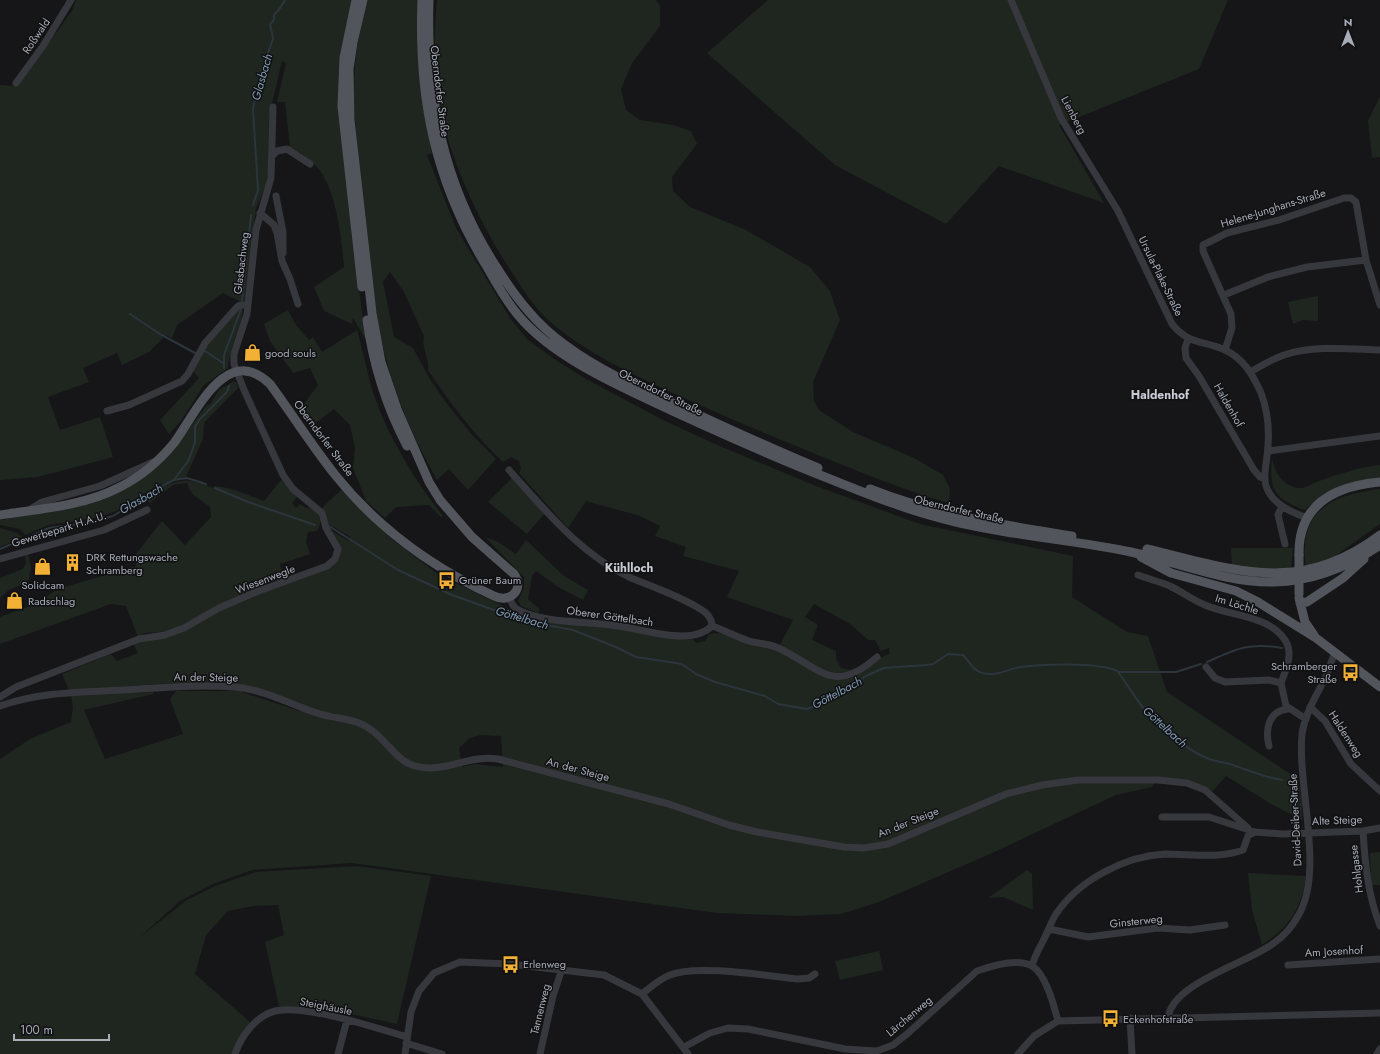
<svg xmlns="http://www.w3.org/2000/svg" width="1380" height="1054" font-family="Jost,sans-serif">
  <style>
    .green { fill: #1e261f; fill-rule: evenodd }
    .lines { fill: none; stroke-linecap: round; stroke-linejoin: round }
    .stream { stroke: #2c353c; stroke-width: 2 }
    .minor { stroke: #37383d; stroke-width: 7 }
    .major { stroke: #53555c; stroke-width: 9 }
    .major-bridge { stroke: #53555c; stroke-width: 9 }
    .labels { text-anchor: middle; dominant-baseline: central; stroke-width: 3; stroke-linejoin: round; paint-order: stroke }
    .street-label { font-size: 11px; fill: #a8adb8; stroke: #111113 }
    .poi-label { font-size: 11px; fill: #a8adb8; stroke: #111113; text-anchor: start }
    .water-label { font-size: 12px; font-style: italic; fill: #7f9bb3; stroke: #111113 }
    .neighbourhood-label { font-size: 12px; font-weight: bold; fill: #c9ccd4; stroke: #111113 }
  </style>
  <rect width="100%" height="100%" fill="#161618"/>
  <!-- green -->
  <path class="green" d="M76,0H352L341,54L352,239L366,340L353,318L352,324L324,311L314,287L344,267C341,237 338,202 323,175C317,164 301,153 290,147L285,102H277L286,63L282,61L269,116L268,174L265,188L256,208L246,301H239L223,293L177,325L172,338L166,335L149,352L122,365L117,353L83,368L89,382L48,397L60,430L100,417L113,457L38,477L0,480V85L17,86L72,11Z
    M368,0H418C415,52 421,102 432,153L427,155L456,228L510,318L527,339L554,359L586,379L663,420L715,444L816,486L920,524L1073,556L1072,597L1127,632L1148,636L1167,692L1298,779L1302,803V820L1271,804L1226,776L1212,792L1157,777L1152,787L1116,795L990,854L879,902L841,914L799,916L717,913L352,863L252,870L213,884L180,901L140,937L187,900L215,886L256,872L357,866L431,876L397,1024L319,1007L279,1006L265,942L284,935L278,905L253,906L228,911L206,935L195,974L250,1022L232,1054H0V759L30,739L71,722L73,707L71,695L153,692V694L84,710L105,759L183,734L170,699L176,691H239L299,711L303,706L253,687L238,684L174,683L69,690L62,674L111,654L117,661L138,653L133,644L157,637L337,559L329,529L348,541L351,537L327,523L322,508L341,490L390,538L439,575L522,615L583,626L606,627L692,638L696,643L705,641L709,634C739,626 806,664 835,679C860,680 869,659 890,654L889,648L881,651L875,640H868L850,624L814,604L805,617L818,625L812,640L836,651V658L841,668L857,671L829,674L779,647L793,620L727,597L739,571L683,556L686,547L655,536L660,526L640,516L586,501L568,528L519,473L521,469L519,461L511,457L503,462C474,435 450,403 428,370C430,358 421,349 424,336L404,292L390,272L383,282L394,337L413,348L431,381L448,405L472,435L496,459L468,490L449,469L437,480C414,439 395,397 384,351C373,307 371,259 365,213C359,159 349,102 357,47C359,31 364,15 368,0ZM481,735L501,736L503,767L475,764L462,767L459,748L470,738Z
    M437,0H656L660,6V26L632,63L621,89L626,110L640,120L673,125L691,131L697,144L672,177L673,191L690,207L746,230L810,267L830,291L840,320L813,382L814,401L819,410L853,432L914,458L943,475L950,489L949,503C889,486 832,460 774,437C731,419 689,401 647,381C612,364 578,346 549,321C535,308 525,293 515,277C480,225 446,154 437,91C433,62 434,30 437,0Z
    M768,0H1228L1199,69L1059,125L1104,203L999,166L946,224L835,165L707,53Z
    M1380,96V157L1372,158L1368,121Z
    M1318,296V321L1303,320L1293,324L1288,302Z
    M243,308C242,330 229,347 228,368L204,385L181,421L169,434L160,420L199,378L192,370L207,344L238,309Z
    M288,310L296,325L309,340L313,337L322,352L357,330C363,349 366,369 372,389C386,434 414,479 443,516L441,517L429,505L396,507L385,518L366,501L353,468L355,448L350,425L334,409L313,425L301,408L318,385L310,368L293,373L270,341L264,324Z
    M232,382H236L238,388L204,423L203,439L186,477L158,485L116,511L100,517L49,525L25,535L20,529L0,525V520C56,510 118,506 160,463C178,445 192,423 208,404L209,405L219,390Z
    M1272,458C1274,472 1284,487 1299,488C1305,489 1313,483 1319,481C1338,474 1360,467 1380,465V479C1347,483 1330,486 1305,510C1275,499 1269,491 1272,458Z
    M513,477L546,512L527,534L488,502Z
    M282,479L297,497L292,503L296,508L300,504L306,508L312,507C320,514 323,522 317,531L308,532L306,542L310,554L280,564L284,581L187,625L171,631L145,633L138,637L126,606L111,604L0,644V617L35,604L58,589L136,566V554L162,521L185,545L211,517L210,507C201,499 190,496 187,483L173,485L150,503L144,498C169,482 184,474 213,488L214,486C231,487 248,495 264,501Z
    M1380,489V524L1332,558L1306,567C1305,560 1304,552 1305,545C1307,503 1346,493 1380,489Z
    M0,528L17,533L22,537L0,547Z
    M485,537L498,542L516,554L526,540L564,576L588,590L583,600L558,587L536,571L532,576L528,599L540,610L538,613L521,606L518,601L524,588V577Z
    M1231,548H1293L1291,569L1273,570L1232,566Z
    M28,554L31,568L29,579L26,583L9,590L0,598V578L23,569L26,563L25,555Z
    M1380,852V885H1371L1370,853Z
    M1027,870L1032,873L1033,910L1003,897L988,898Z
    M1248,873L1306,876C1301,910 1290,926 1262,945L1252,910Z
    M879,951L883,970L840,980L835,961Z"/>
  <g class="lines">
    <!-- stream -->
    <path class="stream" d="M253,205L258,190L253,109L262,69L273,39L270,24L274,20V15L280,8L285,0
      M242,301L251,215
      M130,314L160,334L195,353
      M205,351L223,363
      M224,368V355L241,309
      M174,480L187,478L206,484
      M215,488L248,502L315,525
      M329,526L398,570L452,595L525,621L573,630L616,647L636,657L682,664L696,674L715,682L765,696L778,704L807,709L815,706L868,675L884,668L926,665L933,664L948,654L963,655C969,661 973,671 982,673C995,677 1008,669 1021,667C1041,664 1099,662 1117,671C1120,673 1139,704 1145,710C1163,729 1184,749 1209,759C1217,762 1225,762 1233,765C1249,771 1264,777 1282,780
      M0,549L49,528L93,522L113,516L158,488L174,480L188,461L191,454L195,442V427L199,420L227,392L229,386
      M1207,662C1236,649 1249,642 1282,648
      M1118,672H1176L1201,664"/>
    <!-- minor -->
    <path class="minor" d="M1011,0L1061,118L1118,211L1172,324C1189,345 1203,340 1225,350C1243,358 1253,375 1261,393C1269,414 1270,434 1267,456C1266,465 1263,477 1266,486C1272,504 1291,512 1307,518
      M16,83L43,46L71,0
      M273,155L277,151L287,149L310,164
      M276,196L283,232V253
      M260,213L274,225L277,233L282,261L290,279L298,304
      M1224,295L1268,277L1307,267L1366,260
      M1188,339L1185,348L1186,358L1199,376L1254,470L1260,477L1265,479
      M1225,350L1232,328L1231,314L1203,251V245L1227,233L1279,220L1344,198H1351L1356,202L1366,260L1380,305
      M1250,372C1261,366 1272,359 1284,355C1315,345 1348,349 1380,350
      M107,411L129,405L182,381L188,374L205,343L237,307L240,305H247
      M1268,451L1380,436
      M509,470C545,510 581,555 631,578C651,586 690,600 706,613C710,617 712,620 712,626C704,634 694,636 682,636C660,636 639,629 618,626C587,621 546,624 518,610C513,607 511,603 510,598
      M1282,506L1278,515L1285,544
      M29,510L42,502L100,486L153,462
      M0,559L104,530L147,510
      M1138,575C1149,579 1160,582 1170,586C1182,592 1193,600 1205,605C1229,616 1269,615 1285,640C1294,654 1286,669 1281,683
      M712,626C724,630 735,636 746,640C756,644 767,643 776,647C819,666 832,697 877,657
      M1206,667L1215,678L1225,682L1269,680L1281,683L1286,706L1306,719
      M0,697L16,687L139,639L165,635L184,628L219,608L256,592L327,566L335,559L338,549L326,528L322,513L293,489L283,475L244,390L234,364V354L247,314L256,230L271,178L273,107
      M0,706C40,692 81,692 122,690C159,688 197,684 234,687C263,689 292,705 320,714C333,718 346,718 359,723C383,732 394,761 415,766C444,774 469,754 498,759L669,804L729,825L757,832L844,847L864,848L888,844L1006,794L1042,785L1078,780H1158L1187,783L1205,790L1248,828
      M1310,707L1325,721L1351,764L1380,791
      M1269,746C1265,730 1268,711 1288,709
      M1162,817H1209L1255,832L1282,834L1363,831L1380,828
      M1363,831C1365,864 1368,895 1380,926
      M1049,929L1088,937L1158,928L1190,930L1225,925
      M1288,965L1380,959
      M1032,966C1034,957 1039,949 1043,941C1048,932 1051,922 1056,914C1079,880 1125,856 1165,854C1192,854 1217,859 1243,850L1248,836L1255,832
      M642,994C651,987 659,979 670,975C696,964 768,976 798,979L809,978L815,974
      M1168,1017C1174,982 1248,963 1274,943C1284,936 1292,927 1298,916C1325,872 1297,786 1302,734C1305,713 1316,697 1325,678C1329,670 1331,661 1335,653
      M1130,1018L1132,1054
      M406,1043L442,1054
      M684,1047L710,1033L728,1028L748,1029L845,1049L877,1051L893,1045L907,1034L977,971C991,966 1018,958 1032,966C1046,974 1054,1006 1058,1021
      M235,1054C241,1036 256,1016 275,1011C305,1004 376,1028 407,1037
      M338,1054L347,1020
      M405,1054L411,1012L419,991L434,973L460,962L510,964L604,975L642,994L688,1054
      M540,1054L553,996L562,969
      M1018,1054L1034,1036L1058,1021L1380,1013
      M1377,1054L1380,1049"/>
    <!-- major -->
    <path class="major" d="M356,0L344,58L342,106L362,287
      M422,0C418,99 435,182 487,267C496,283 506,301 518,315C555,360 627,389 679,414C729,437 779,459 830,479C872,496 912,512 956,522C1014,536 1073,540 1131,552C1178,562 1225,583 1274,582C1312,581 1348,567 1380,545
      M429,0C426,98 443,185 497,268C516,298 536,324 565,345C597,369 635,386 671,402C720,425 768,447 818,468
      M367,320C373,364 386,406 407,446
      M870,489C935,515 1004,525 1072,536
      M0,515C40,509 84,506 120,487C140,477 160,460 174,443C195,415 226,341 270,384C292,414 312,446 336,476C378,528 433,568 494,596C510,604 525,589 514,574L472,537L440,500L429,482L397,409L381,362L372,313L350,120L349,69L353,42L363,0
      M1147,549C1236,570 1299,596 1380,535
      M1299,555C1298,504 1335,486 1380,482
      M1141,557L1171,573L1236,591L1258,602L1316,638L1380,687
      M1299,598L1305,622L1314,635
      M1300,603L1307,602L1343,578L1364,559"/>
    <!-- major-bridge -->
    <path class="major-bridge" d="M1299,594V555"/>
  </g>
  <!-- icons -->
  <defs>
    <symbol id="shop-bare" viewBox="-9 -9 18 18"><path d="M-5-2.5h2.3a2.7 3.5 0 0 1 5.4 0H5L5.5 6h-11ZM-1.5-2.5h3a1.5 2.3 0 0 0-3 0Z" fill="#f2b134" stroke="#111113" stroke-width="2.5" paint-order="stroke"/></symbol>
    <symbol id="building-bare" viewBox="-9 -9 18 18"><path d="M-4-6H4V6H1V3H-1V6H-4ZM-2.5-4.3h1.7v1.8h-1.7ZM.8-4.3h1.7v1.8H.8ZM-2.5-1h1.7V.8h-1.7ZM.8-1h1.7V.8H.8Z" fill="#f2b134" stroke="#111113" stroke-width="2.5" paint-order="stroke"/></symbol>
    <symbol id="bus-bare" viewBox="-9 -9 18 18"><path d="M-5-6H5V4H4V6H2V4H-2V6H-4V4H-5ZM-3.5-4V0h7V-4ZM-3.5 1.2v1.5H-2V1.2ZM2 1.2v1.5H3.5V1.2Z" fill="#f2b134" stroke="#111113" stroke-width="2.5" paint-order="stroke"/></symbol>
  </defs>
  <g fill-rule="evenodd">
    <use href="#shop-bare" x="240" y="340" width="25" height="25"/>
    <use href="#building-bare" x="60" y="550" width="25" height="25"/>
    <use href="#shop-bare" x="30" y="554" width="25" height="25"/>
    <use href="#bus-bare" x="434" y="568" width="25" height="25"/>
    <use href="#shop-bare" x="2" y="588" width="25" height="25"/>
    <use href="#bus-bare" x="1338" y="660" width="25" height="25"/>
    <use href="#bus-bare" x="498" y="952" width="25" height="25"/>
    <use href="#bus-bare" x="1098" y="1006" width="25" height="25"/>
  </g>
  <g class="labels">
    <!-- street labels -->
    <g class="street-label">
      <text transform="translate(36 36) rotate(-56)">Roßwald</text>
      <text transform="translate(440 91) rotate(83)">Oberndorfer Straße</text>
      <text transform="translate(1074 115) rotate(62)">Lienberg</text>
      <text transform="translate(1273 208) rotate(-17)">Helene-Junghans-Straße</text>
      <text transform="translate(241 263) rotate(-83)">Glasbachweg</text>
      <text transform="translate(1161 276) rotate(64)">Ursula-Plake-Straße</text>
      <text transform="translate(661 392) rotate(26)">Oberndorfer Straße</text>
      <text transform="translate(1229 405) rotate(60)">Haldenhof</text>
      <text transform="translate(324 438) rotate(53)">Oberndorfer Straße</text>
      <text transform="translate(959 509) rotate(13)">Oberndorfer Straße</text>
      <text transform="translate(59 529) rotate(-17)">Gewerbepark H.A.U.</text>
      <text transform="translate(265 579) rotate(-21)">Wiesenwegle</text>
      <text transform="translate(1237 604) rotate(17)">Im Löchle</text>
      <text transform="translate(610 616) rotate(8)">Oberer Göttelbach</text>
      <text transform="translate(206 677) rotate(1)">An der Steige</text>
      <text transform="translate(1346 734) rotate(57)">Haldenweg</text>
      <text transform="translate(578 769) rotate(15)">An der Steige</text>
      <text transform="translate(1295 820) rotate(-93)">David-Deiber-Straße</text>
      <text transform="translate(1337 820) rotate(-2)">Alte Steige</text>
      <text transform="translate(908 822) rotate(-22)">An der Steige</text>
      <text transform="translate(1356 869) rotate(-97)">Hohlgasse</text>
      <text transform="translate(1136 921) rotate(-6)">Ginsterweg</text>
      <text transform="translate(1334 951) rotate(-3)">Am Josenhof</text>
      <text transform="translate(326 1006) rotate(11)">Steighäusle</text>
      <text transform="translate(540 1009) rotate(-76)">Tannenweg</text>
      <text transform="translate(909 1016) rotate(-40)">Lärchenweg</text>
    </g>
    <!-- poi labels -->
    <g class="poi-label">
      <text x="265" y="353">good souls</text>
      <text x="86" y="557">DRK Rettungswache<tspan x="86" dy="13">Schramberg</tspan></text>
      <text x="459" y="580">Grüner Baum</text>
      <text x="43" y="585" text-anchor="middle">Solidcam</text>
      <text x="28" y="601">Radschlag</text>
      <text x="1337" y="666" text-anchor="end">Schramberger<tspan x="1337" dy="13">Straße</tspan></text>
      <text x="523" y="964">Erlenweg</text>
      <text x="1123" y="1019">Eckenhofstraße</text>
    </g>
    <!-- water labels -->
    <g class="water-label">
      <text transform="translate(262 77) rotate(-74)">Glasbach</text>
      <text transform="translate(141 499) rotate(-30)">Glasbach</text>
      <text transform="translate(522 618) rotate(16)">Göttelbach</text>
      <text transform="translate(837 693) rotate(-28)">Göttelbach</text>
      <text transform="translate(1165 727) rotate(42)">Göttelbach</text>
    </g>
    <!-- neighbourhood labels -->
    <g class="neighbourhood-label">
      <text x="1160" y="395">Haldenhof</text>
      <text x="629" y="568">Kühlloch</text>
    </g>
  </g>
  <!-- north arrow -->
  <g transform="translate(1348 32)" stroke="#111113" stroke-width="3" paint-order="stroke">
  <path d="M0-3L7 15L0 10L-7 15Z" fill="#a8adb8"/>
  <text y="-6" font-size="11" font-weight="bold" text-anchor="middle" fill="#a8adb8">N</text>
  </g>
  <!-- scale -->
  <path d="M14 1034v6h95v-6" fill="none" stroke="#a8adb8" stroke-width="2"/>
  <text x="20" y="1034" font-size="12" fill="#a8adb8" stroke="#111113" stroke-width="3" paint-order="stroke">100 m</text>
</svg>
